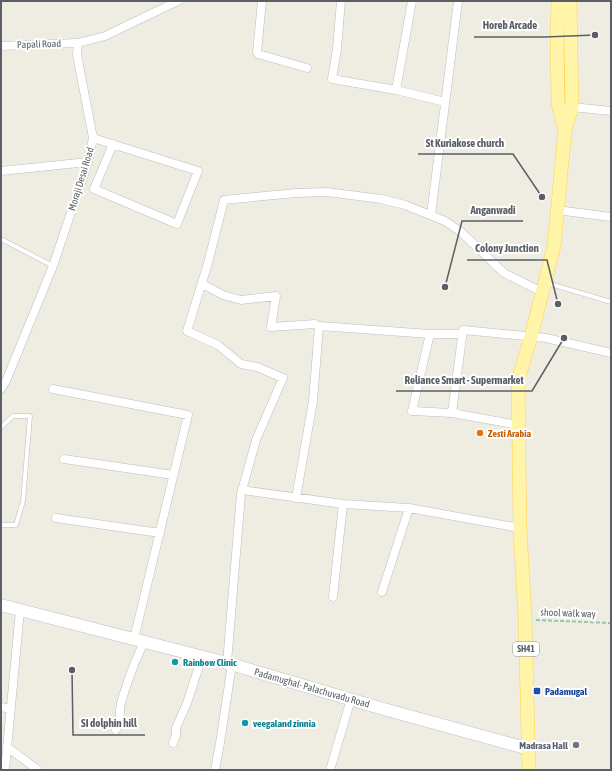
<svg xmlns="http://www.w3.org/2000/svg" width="612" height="771" font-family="'Asap Condensed',sans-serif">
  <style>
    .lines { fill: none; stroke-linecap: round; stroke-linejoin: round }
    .service-casing { stroke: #babdc3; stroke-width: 5 }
    .minor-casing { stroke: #babdc3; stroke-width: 9 }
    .secondary-casing { stroke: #bbbec5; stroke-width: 13 }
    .primary-casing { stroke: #ffd34b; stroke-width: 14 }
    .path { stroke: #93c9a4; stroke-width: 2; stroke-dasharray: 4 2; stroke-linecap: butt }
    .service { stroke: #fff; stroke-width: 4 }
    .minor { stroke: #fff; stroke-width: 8 }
    .secondary { stroke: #fff; stroke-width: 12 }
    .primary { stroke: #fff4a7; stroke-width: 13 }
    .food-dot { fill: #e8710a; stroke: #fff; stroke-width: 1.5 }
    .culture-dot { fill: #0f9aa8; stroke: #fff; stroke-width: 1.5 }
    .transit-dot { fill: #1a4fb4; stroke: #fff; stroke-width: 1.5 }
    .worship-dot { fill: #6b7280; stroke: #fff; stroke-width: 1.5 }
    .labels { text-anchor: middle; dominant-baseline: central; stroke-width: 4; stroke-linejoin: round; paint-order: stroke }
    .shield { fill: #fff; stroke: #8c8f93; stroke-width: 1 }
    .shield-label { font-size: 9px; font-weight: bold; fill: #5a5f65 }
    .street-label { font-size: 10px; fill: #5a5f65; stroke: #fff }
    .food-label { font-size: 10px; font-weight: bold; fill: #c56008; stroke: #fff; text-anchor: start }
    .culture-label { font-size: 10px; font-weight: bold; fill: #0d838f; stroke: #fff; text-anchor: start }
    .transit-label { font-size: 10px; font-weight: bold; fill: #164399; stroke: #fff; text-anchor: start }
    .worship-label { font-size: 10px; font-weight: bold; fill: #5b616d; stroke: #fff; text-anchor: end }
    .leader { fill: none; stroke: #5a5f65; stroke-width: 1.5 }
    .callout-dot { fill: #5a5f65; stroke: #fff; stroke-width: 1.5 }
    .callout-label { font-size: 11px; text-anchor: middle; font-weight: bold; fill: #5a5f65; stroke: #fff; stroke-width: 4; stroke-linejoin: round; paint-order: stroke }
  </style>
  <rect width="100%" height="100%" fill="#efede2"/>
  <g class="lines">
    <defs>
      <path id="service" d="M1,239L53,266
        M547,283L611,302
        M1,427L13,416H30L23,501L16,525H1"/>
      <path id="minor" d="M262,1L257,52L258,54L307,68
        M341,1L337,49L332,79L396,90
        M412,1L396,90L445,102
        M1,46L78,43
        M572,107L611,111
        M93,138L198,171L177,224L94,189L113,144
        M1,171L88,162
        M557,210L611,217
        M431,215L458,1
        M202,284L223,295L241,300L276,296L271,327L315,324
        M430,334H462
        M1,389L6,381L53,266L88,162L93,138L77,55L78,43L105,36L178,1
        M53,389L188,415L134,639
        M452,413L463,330L546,338L611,353
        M64,459L173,475
        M242,490L343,504L409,508L520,528
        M296,498L313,401L319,326L430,334L412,411L452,413L518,425
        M56,518L160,533
        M382,592L409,508
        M333,597L343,504
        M227,663L241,494L256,440L283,378L257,367L241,364L218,345L187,331L208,263L224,200L296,193L327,192L381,199L405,205L445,221L461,232L504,273L542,292
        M1,707L11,709
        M116,730C121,722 119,712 121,703C127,682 135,661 144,642
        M173,743L176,735V728L187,703L202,657
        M7,747L38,770
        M5,770L20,610
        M215,770L220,743L232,664
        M330,770L351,699"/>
      <path id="secondary" d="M1,605L227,663L380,708L529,749"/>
      <path id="primary" d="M558,1L557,40L558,103L565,130
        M529,770L525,618L520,528L518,380L531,337L554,246L565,130L572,107L570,1"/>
    </defs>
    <!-- service casing -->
    <use href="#service" class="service-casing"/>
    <!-- minor casing -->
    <use href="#minor" class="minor-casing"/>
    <!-- secondary casing -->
    <use href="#secondary" class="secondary-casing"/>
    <!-- primary casing -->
    <use href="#primary" class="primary-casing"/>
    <!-- path -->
    <path class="path" d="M536,620L611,623"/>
    <!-- service -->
    <use href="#service" class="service"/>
    <!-- minor -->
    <use href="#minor" class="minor"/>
    <!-- secondary -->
    <use href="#secondary" class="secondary"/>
    <!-- primary -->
    <use href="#primary" class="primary"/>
  </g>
  <!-- markers -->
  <circle class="food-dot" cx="480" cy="433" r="4"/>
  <g class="culture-dot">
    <circle cx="175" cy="662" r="4"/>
    <circle cx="245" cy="723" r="4"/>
  </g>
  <rect class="transit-dot" x="533" y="687" width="8" height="8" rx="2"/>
  <circle class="worship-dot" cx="576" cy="745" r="4"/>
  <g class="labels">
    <!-- shield labels -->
    <rect class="shield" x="513" y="642" width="26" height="14" rx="3"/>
    <g class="shield-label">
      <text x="526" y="649">SH41</text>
    </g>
    <!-- street labels -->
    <g class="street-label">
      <text transform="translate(39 44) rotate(-2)">Papali Road</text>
      <text transform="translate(81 179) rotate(-73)">Moraji Desai Road</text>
      <text transform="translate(568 613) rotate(2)">shool walk way</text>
      <text transform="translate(312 688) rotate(16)">Padamughal- Palachuvadu Road</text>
    </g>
    <!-- food labels -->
    <g class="food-label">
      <text x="488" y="433">Zesti Arabia</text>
    </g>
    <!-- culture labels -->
    <g class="culture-label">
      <text x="183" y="662">Rainbow Clinic</text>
      <text x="253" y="723">veegaland zinnia</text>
    </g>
    <!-- transit labels -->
    <g class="transit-label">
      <text x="545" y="691">Padamugal</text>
    </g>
    <!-- worship labels -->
    <g class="worship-label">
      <text x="568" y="745">Madrasa Hall</text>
    </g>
  </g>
  <!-- callouts -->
  <path class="leader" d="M595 35L545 37H474M542 197L513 154H418M445 287L462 221H523M558 304L547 260H467M564 338L532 391H396M72 670L73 735H145"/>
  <g class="callout-dot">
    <circle cx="595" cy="35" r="4"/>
    <circle cx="542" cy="197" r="4"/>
    <circle cx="445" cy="287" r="4"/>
    <circle cx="558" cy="304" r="4"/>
    <circle cx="564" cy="338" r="4"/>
    <circle cx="72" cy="670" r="4"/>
  </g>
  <g class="callout-label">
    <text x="510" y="29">Horeb Arcade</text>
    <text x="465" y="147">St Kuriakose church</text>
    <text x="493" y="214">Anganwadi</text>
    <text x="507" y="252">Colony Junction</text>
    <text x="464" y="384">Reliance Smart - Supermarket</text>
    <text x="109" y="727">SI dolphin hill</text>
  </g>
  <!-- border -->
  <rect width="612" height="771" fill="none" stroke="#5a5f65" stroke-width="4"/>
</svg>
